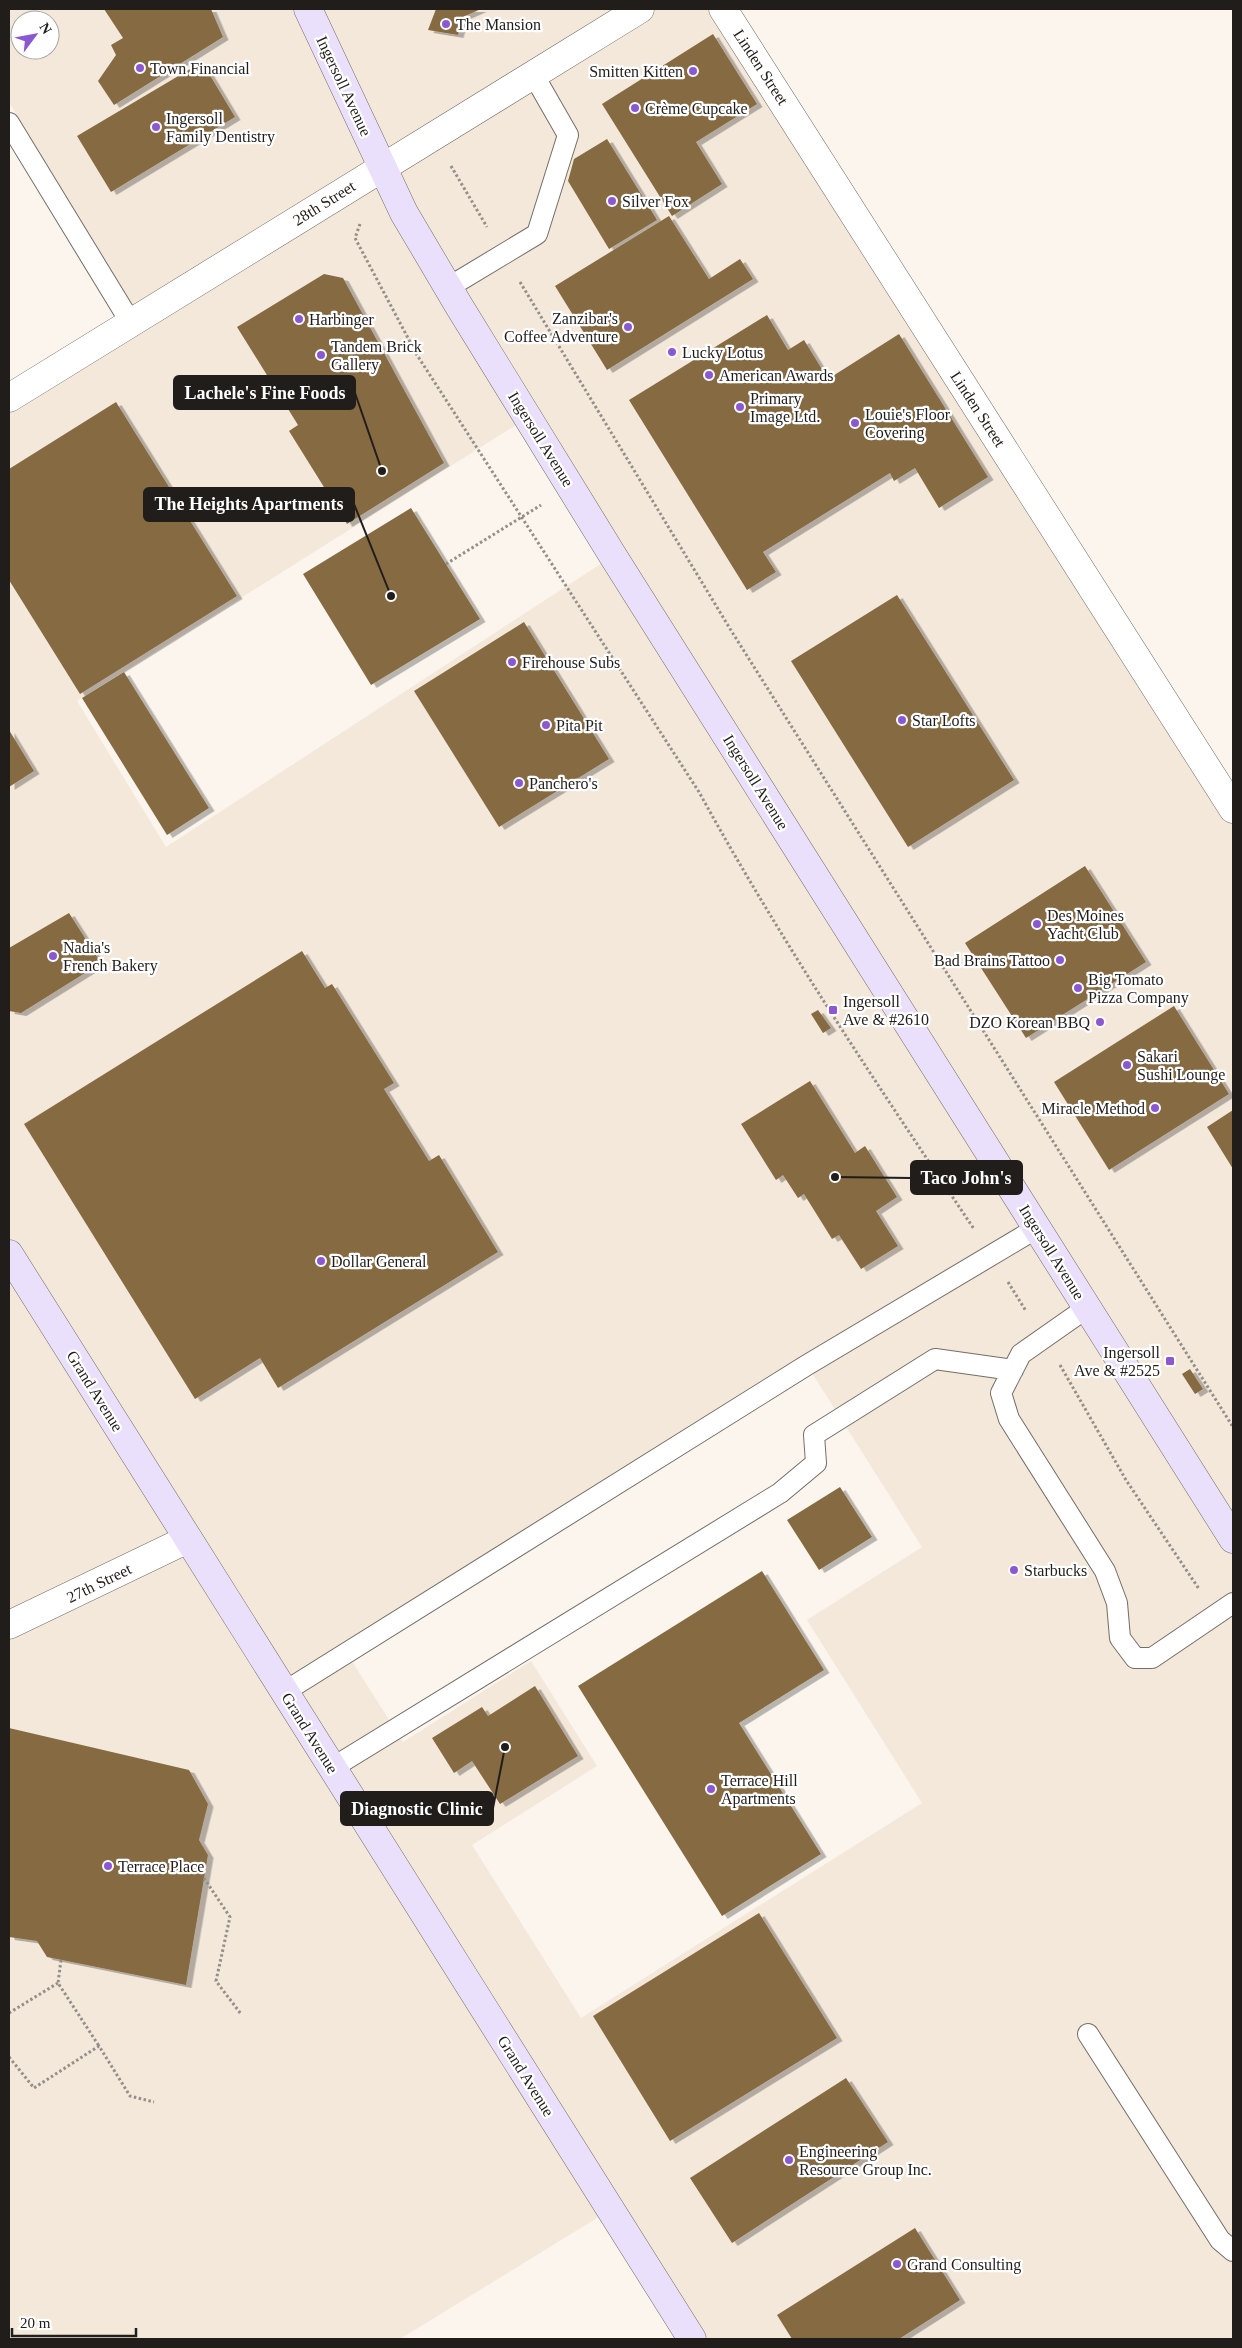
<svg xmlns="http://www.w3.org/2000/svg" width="1242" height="2348" font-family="'Times New Roman',serif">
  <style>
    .built { fill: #f3e8da; fill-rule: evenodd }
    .building { fill: #866b43; filter: url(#shadow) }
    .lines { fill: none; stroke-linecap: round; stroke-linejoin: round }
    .service-casing { stroke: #736e67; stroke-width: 22 }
    .minor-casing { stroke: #736e67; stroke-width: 29 }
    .secondary-casing { stroke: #736e67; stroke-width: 29 }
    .path { stroke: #938f89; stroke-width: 3; stroke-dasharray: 2.5 2.5; stroke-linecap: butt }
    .service { stroke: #fff; stroke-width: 20 }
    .minor { stroke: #fff; stroke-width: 28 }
    .secondary { stroke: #eae0fb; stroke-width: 28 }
    .poi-dot { fill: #8c58d1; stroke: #fff; stroke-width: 2 }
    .labels { text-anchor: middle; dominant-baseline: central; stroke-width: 4.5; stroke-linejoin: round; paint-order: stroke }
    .poi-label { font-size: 16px; fill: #201d1b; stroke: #fff; text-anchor: start }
    .street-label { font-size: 16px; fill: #201d1b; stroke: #fff }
    .leader { fill: none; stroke: #201d1b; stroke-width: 2 }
    .callout-dot { fill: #201d1b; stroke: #fff; stroke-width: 2 }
    .callout { fill: #201d1b; stroke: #201d1b; stroke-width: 2 }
    .callout-label { font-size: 18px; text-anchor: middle; font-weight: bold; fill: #fff }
  </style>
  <defs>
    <filter id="shadow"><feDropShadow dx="5.5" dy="3" stdDeviation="0" flood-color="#0004"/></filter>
  </defs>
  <rect width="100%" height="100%" fill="#fbf5ed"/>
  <!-- built -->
  <path class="built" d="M9,9H724L1233,809V2339H680L610,2210L400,2339H9V398L140,317L9,102ZM20,20H50V50H20ZM527,418L613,556L166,847L77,701ZM807,1365L922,1547L807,1620L922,1803L581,2018L472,1845L597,1766L531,1661L403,1742L348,1655Z"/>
  <!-- building -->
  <path class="building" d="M104,9H211L223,37L114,105L98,81L116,55L111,45L123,38Z
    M436,9H481L463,17L458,35L428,30Z
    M713,34L757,104L696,142L722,184L672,216L602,104Z
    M202,62L235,117L111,192L77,136Z
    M607,139L657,220L609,249L568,181L574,159Z
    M669,216L709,279L740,259L753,279L607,370L555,286Z
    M324,274L343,278L444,463L347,524L289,431L298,425L237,327Z
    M767,315L788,350L804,340L828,379L899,334L988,477L939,508L915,468L894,481L890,473L763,552L776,572L747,590L629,400Z
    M116,402L237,596L80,694L9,580V469Z
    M411,508L480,619L371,685L303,574Z
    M897,595L1014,780L908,847L791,661Z
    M524,622L609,759L499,827L414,691Z
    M124,672L209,808L167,835L82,698Z
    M9,730L34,771L9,787Z
    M1085,866L1146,962L1026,1038L965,943Z
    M69,913L101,963L21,1013L9,1011V948Z
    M302,951L325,988L332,984L394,1083L384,1089L429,1161L439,1155L498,1252L278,1388L260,1358L195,1399L24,1124Z
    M1174,1006L1229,1094L1109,1170L1054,1082Z
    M818,1010L831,1028L823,1033L811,1014Z
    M810,1081L855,1153L865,1146L897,1197L876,1211L898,1246L861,1269L839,1235L832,1239L804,1194L798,1198L783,1175L776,1180L741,1124Z
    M1233,1110V1169L1207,1127Z
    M1190,1369L1203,1389L1195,1394L1182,1374Z
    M840,1487L872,1537L819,1570L787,1520Z
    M762,1571L824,1670L739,1723L821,1854L722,1916L578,1686Z
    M535,1686L578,1756L500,1804L472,1761L454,1773L432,1738L482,1707L488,1716Z
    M9,1728L189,1770L208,1804L199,1840L208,1855L186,1985L47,1957L37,1941L9,1937Z
    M759,1913L837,2038L670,2141L593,2016Z
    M846,2078L888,2142L732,2243L690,2178Z
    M915,2228L960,2300L899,2339H792L777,2315Z"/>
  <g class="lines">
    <defs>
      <path id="service" d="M9,123L131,323
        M449,287L537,234L568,135L533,74
        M1088,1307L1021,1354L1001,1393L1009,1419L1105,1571L1117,1603L1120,1638L1135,1658H1152L1233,1603
        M284,1692L807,1365L1037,1228
        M332,1768L780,1493L816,1463L814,1435L935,1359L1013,1370
        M1088,2034L1220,2240L1233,2251"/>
      <path id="minor" d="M723,9L1233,809
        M9,398L640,9
        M9,1625L188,1539"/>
      <path id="secondary" d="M308,9L404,213L459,306L613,556L1233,1539
        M9,1254L692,2339"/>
    </defs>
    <!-- service casing -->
    <use href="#service" class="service-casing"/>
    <!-- minor casing -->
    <use href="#minor" class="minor-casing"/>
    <!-- secondary casing -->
    <use href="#secondary" class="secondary-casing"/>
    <!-- path -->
    <path class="path" d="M451,166L487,227
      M360,224L355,238L417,355L699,792C782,943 878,1086 974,1229
      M520,282L732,632L1233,1427
      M446,564L541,505
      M1008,1282L1026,1311
      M1060,1365L1126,1480L1199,1589
      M204,1878L230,1917L216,1981L241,2014
      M61,1960L58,1983L99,2046
      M9,2013L58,1983
      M9,2057L34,2088L99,2046L130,2096L154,2102"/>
    <!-- service -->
    <use href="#service" class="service"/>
    <!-- minor -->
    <use href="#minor" class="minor"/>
    <!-- secondary -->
    <use href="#secondary" class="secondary"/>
  </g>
  <!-- markers -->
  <g class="poi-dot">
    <circle cx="446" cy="24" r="5"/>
    <circle cx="140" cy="68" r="5"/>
    <circle cx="693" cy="71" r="5"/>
    <circle cx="635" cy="108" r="5"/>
    <circle cx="156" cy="127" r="5"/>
    <circle cx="612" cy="201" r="5"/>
    <circle cx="299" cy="319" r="5"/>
    <circle cx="628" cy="327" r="5"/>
    <circle cx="672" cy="352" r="5"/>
    <circle cx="321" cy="355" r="5"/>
    <circle cx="709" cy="375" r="5"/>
    <circle cx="740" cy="407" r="5"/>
    <circle cx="855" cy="423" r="5"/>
    <circle cx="512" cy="662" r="5"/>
    <circle cx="902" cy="720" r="5"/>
    <circle cx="546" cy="725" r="5"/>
    <circle cx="519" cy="783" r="5"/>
    <circle cx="1037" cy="924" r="5"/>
    <circle cx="53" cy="956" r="5"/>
    <circle cx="1060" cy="960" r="5"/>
    <circle cx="1078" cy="988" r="5"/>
    <rect x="828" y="1005" width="10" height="10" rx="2.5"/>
    <circle cx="1100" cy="1022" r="5"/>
    <circle cx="1127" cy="1065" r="5"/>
    <circle cx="1155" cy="1108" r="5"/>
    <circle cx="321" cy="1261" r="5"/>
    <rect x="1165" y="1356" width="10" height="10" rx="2.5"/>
    <circle cx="1014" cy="1570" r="5"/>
    <circle cx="711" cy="1789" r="5"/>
    <circle cx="108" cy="1866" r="5"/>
    <circle cx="789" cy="2160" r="5"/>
    <circle cx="897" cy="2264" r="5"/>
  </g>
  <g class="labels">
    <!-- poi labels -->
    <g class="poi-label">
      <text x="456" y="24">The Mansion</text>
      <text x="150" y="68">Town Financial</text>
      <text x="683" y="71" text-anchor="end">Smitten Kitten</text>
      <text x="645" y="108">Crème Cupcake</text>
      <text x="166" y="118">Ingersoll<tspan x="166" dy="18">Family Dentistry</tspan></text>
      <text x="622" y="201">Silver Fox</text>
      <text x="618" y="318" text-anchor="end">Zanzibar's<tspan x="618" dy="18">Coffee Adventure</tspan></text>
      <text x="309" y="319">Harbinger</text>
      <text x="331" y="346">Tandem Brick<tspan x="331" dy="18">Gallery</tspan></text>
      <text x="682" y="352">Lucky Lotus</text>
      <text x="719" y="375">American Awards</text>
      <text x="750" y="398">Primary<tspan x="750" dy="18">Image Ltd.</tspan></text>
      <text x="865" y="414">Louie's Floor<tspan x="865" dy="18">Covering</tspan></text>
      <text x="522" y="662">Firehouse Subs</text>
      <text x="912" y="720">Star Lofts</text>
      <text x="556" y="725">Pita Pit</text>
      <text x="529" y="783">Panchero's</text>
      <text x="1047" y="915">Des Moines<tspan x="1047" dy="18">Yacht Club</tspan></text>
      <text x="63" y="947">Nadia's<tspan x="63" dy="18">French Bakery</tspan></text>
      <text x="1050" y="960" text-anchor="end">Bad Brains Tattoo</text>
      <text x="1088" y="979">Big Tomato<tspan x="1088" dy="18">Pizza Company</tspan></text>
      <text x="843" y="1001">Ingersoll<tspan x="843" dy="18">Ave &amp; #2610</tspan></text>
      <text x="1090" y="1022" text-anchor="end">DZO Korean BBQ</text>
      <text x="1137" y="1056">Sakari<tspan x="1137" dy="18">Sushi Lounge</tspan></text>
      <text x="1145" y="1108" text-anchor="end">Miracle Method</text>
      <text x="331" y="1261">Dollar General</text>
      <text x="1160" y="1352" text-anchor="end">Ingersoll<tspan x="1160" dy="18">Ave &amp; #2525</tspan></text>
      <text x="1024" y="1570">Starbucks</text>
      <text x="721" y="1780">Terrace Hill<tspan x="721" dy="18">Apartments</tspan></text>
      <text x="118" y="1866">Terrace Place</text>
      <text x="799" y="2151">Engineering<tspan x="799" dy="18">Resource Group Inc.</tspan></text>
      <text x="907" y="2264">Grand Consulting</text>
    </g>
    <!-- street labels -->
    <g class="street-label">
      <text transform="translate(761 67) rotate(57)">Linden Street</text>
      <text transform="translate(344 86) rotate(65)">Ingersoll Avenue</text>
      <text transform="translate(324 203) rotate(-32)">28th Street</text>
      <text transform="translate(978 409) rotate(57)">Linden Street</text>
      <text transform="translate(541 439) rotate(58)">Ingersoll Avenue</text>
      <text transform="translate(756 782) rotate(58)">Ingersoll Avenue</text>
      <text transform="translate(1052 1252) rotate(58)">Ingersoll Avenue</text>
      <text transform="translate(95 1391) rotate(58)">Grand Avenue</text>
      <text transform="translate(99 1583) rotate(-26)">27th Street</text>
      <text transform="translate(310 1733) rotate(58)">Grand Avenue</text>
      <text transform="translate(526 2076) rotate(58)">Grand Avenue</text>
    </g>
  </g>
  <!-- callouts -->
  <path class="leader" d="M382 471L355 393M391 596L354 504M835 1177L911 1178M505 1747L493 1808"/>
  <g class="callout-dot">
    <circle cx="382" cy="471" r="5"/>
    <circle cx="391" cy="596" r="5"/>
    <circle cx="835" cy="1177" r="5"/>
    <circle cx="505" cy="1747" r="5"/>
  </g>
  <g class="callout">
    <rect x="174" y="376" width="181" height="33" rx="5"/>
    <rect x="144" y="488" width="210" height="33" rx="5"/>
    <rect x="911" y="1161" width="111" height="33" rx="5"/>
    <rect x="341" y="1792" width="152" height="33" rx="5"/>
  </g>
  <g class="callout-label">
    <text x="265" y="399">Lachele's Fine Foods</text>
    <text x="249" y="510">The Heights Apartments</text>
    <text x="966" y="1184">Taco John's</text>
    <text x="417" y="1815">Diagnostic Clinic</text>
  </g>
  <!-- border -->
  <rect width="1242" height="2348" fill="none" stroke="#201d1b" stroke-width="20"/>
  <!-- north arrow -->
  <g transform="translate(35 35) rotate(58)"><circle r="24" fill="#ffffff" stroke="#a6a5a4"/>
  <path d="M0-4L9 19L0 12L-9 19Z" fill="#8c58d1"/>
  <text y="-8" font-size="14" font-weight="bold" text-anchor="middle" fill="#201d1b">N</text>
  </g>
  <!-- scale -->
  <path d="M12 2328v8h124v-8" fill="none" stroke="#201d1b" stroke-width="2.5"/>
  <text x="20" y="2328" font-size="15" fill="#201d1b" stroke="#ffffff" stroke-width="4" paint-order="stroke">20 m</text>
</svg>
